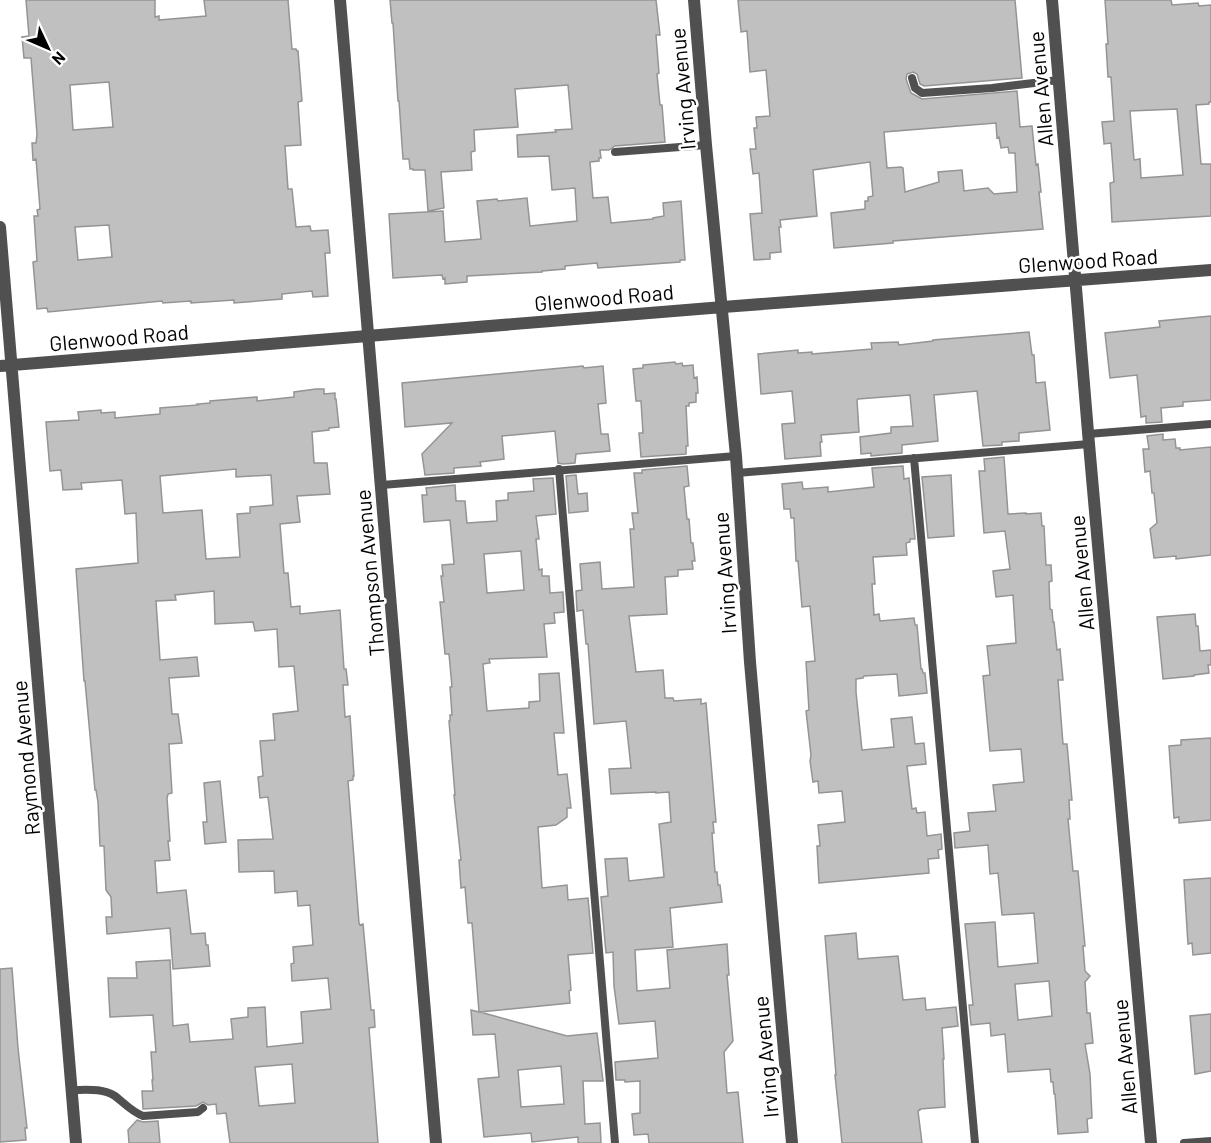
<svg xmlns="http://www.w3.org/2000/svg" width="1211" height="1143" font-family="Barlow,sans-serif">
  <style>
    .building { fill: #c0c0c0; stroke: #949494; stroke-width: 1.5; fill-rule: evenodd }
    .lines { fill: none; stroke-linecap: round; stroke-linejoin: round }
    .lane { stroke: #505050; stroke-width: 8 }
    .street { stroke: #505050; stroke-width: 12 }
    .labels { text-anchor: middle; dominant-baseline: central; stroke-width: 5; stroke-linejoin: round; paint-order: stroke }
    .street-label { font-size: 21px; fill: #000; stroke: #fff }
  </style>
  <rect width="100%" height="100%" fill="#fff"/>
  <!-- building -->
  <path class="building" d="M26,0H155V17L159,16V20L206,16L204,0H288L292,49H296L297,51H298L302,101L298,102L301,145L285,146L288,189H292L296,227L310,226L311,231L328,230L330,253H325L328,296L313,297L312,291L282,294V299L234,303V300L191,303V301L163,303L162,301L48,312L47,308L37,309L33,262L37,261L34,216H38L37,210L40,209L36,159L33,160L32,143H36L37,134L31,58H24L22,37L29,36ZM109,82L113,127L73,130L70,85ZM109,225L112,257L78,260L75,227Z
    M390,0H656L660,35H656L659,73L657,74L660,105H662L665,142L615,146L609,150H600L601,158H599V161L590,162L593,198L608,197L611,223L653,219V218L664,216L663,203L681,201L685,260H680V262L598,268L597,263L565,266V269L542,271V272L467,276V282L445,284V278L443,279L442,275L393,278L389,214L443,211L445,242L481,239L477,201L497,199L498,201L527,198L530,226L577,221L575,188L552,190L549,156L518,157L517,135L556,132L555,130L572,129L568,85L515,89L518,127L474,130L475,151L471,152L472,170L441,172L444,208L428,211L425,170H413V169H410L409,159H403L399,101H398L393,23H392Z
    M738,0H1015L1022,78L924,86L920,84L917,74L913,72L907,74L906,79L911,93L922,99L1017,91L1020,127L1032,126L1036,165L1038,164L1041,192H1039L1043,229L893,241V243L834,248L831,213L865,209V201H868V197L873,196L870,162L813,170L817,216L780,220L781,227H779L781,252L770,253V259L754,260L750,214L762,213L759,173L753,174L750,149H756L754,128H757L756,117L770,116L766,70L750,72L747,31L741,32ZM996,123L997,138L999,137L1001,148L1008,147L1009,153H1015L1017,192L994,194L988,188L964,191L962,170L938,172L939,182L905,192L903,168L901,167L887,168L884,132Z
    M1105,0H1171L1172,5L1198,3L1199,6L1211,5V102H1209V104L1196,105L1201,164H1211V216L1112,222L1110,183L1114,182L1111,143L1104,144V143L1102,122L1114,121L1111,77H1108L1106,44H1108ZM1177,109L1183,175L1141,178L1140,159L1134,160L1130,111Z
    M1211,316V400L1183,402V406L1161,408L1162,422L1146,423V416L1141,417L1137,375L1110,378L1105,333L1160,327L1159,321Z
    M1029,332L1032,355H1034L1036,383L1045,382L1050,430L1019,433V441L1002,442V445L983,446L977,391L934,395L938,441L902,445V453L871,456V453L861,454L860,437L891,433V427L913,426L910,395L858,399L857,400L859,432L821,435L822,442H820L821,456L785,459L782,426V424L795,423L792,391L761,394L758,354L798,350V353L812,352V354L872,349L871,343L898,342L899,345L933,341V340Z
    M675,362L676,364L682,363L683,366L693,365L694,378L697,377L698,393H696V402L689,403V406H686L688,446H686V454L641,457L639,433H643L641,401H636L633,369L643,368V365Z
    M583,366L584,368L603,366L606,403L598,404L601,434H608L610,451L576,454L575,463L563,464L558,463L555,431L502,436L504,459L480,462L481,466L454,468V473L425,475L422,454L452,423L405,427L402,383Z
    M316,389H324V394L335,393V399H336L339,427L329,428V430L312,432L314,463H327L330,494L297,496L300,522L280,524L284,573H288L291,607L300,606V614L340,610L344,669H346L348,685H343L345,717L350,716L354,776H353V780L348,781L359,923L360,925L363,924L371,1010H374L375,1027L369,1028L378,1143H230L226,1113L217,1114L216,1104L208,1105L203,1102L196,1106L143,1109L142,1091H153L152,1080H153L151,1052H156L153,1015L110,1017L108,978H137L136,962L170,960L173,1026L188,1024L190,1042L233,1039L231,1019L248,1017V1008L265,1007L267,1047L303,1043L301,1012L331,1009L328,978L292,981L291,964L294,963L293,947L313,945L310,905L298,906L297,891L275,893L274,871L239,872L238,840L273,839L268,797L260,798L258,777L263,776L260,741L275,740L273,714L298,711L294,666L279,667L277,629L255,631L253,622L215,624L214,591L175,595L176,600L156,601L160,660L197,657L199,676L169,678L172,714H178L182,743L169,744L172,793L168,794L167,798L170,841H168L170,860L155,861L157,893L186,890L191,934L205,933L206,945H208L210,966L173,969L170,928L107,934L106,917H112L111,897L106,890L104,846H100L98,802L96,790H95L85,681H84L76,569L138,563L136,513L125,514L122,480L81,483L82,489L63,490L61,470L50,471L46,422L79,420L78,412L101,410V413L115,412V418L160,414V408L198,405L197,404L210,403V401L257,397V401L294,397V392ZM236,469V477L271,475L273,505L250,507V513L237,514L240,557L206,559L202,510L163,513L160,476ZM292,1064L295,1103L259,1106L255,1067Z
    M1163,434V440L1175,439L1176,448H1180V450L1211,447V555L1176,559V556L1154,558L1150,529L1157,523L1154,493H1152L1150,471L1145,472L1143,449H1149L1147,436Z
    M1004,457L1008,514L1026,513V514L1041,513L1042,526H1044L1046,565H1051L1052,581L1049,582L1050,609L1052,610L1053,622H1054L1057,650L1060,649L1063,680H1058L1063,744H1067L1072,800H1069L1070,819H1068L1073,871H1078L1085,946H1083L1085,971L1090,976L1085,982L1087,1013H1090L1093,1043L1085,1044L1090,1074L1092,1118L1087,1119L1088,1132L1058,1134L1055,1094H1054L1053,1082H1051L1050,1069L1008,1072L1005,1034L991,1036L990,1023L971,1025L969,1005H973L965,924L995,922L998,967L1038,963L1034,913L1002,915L998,873L990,874L988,845L955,848L954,833L970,831L968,813L996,811L993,785L1024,782L1021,749L990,751L983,676L990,675L987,646L1016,643L1013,595L996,597L993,571L1010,569L1005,531L984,533L979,471H985L984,459ZM1049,981L1052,1016L1018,1020L1015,984Z
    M687,466L689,486L684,487L687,519H689L691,543H693L695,561H692L693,569L678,570V576L665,577L667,614L629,616L636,672L663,670L665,698H673L674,701L701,699V704L706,703L716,822H713L714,833H712L715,872H717L718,885H720L722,902L670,908L673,947L635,950L637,991L670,988L667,950L727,944L729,975H727L733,1041L724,1052L727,1093L738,1092L743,1143H649L648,1134L634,1135L632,1114L640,1113V1081L625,1082V1080H616L615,1062L658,1058L655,1021L619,1024L614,986L613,952L606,953L601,897L608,896L605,859L627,858L629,881L664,877L659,824L671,822L669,792L656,793V792L611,794L609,769L631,768L626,721L594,724L588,644H586L583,610L577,611L576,591L582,590L580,564L600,562L602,589L634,587L630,529H634L632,513H638L634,473H642V470Z
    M903,466L904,479L909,478L915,539H910V542L906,543L907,555L873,557L875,584H872L874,615L879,614L880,621L914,618L915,625H917L921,669H922L923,673H925L927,693L899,696L897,674L864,676L863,678L856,679V692L862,750L894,747L891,719L912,717L915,744L924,743L926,764L907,766L912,809L916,808L917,813L925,812L927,836L941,834L942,849L938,850L939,858L928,859L929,873L819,883L817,846H820L818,825L845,822L842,791L819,793L818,781L813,782L810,761L811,755L806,711L809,710L806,662L815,661L810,606L802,607L798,561H796L794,518H791L790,509H784L782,484L802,482L803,489L828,487V492L874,487L872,468Z
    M576,475L578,494L587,493L588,511L569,513L566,476Z
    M951,475L954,536L928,538L922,477Z
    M553,478L556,514L536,516L539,539H536L539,570L542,569V576H549L550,593L563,592L564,612L554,613L555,623L544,624L547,657L489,659L490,663L483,664L487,711L529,708V702L540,701L539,674L559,673L564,733H554L558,775L567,774L571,808H567V817L556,825L538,827L542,888L567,885L568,900L588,898L593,953L568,955L571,990L569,991L570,1003L480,1012L567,1036L597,1033L603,1081H583L585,1124L600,1123L601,1143H578V1137L532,1142L531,1133L484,1137L478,1079L499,1077L495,1034L473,1035L471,1010L479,1012L472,923H468L465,887L461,888L459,860H461L454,795H455L449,721H450V715H452L450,687H452L449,654H445L440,602H444L441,576H443L442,565L454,564L450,520L424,522L422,495H427L426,488L455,485L456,501H465L467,523L497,521L496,501L508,500V493L534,491L533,479ZM521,551L524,590L487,593L484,554ZM561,1066L564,1104L521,1107L518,1070Z
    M1195,614L1196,626H1198L1200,651L1211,650V665H1208L1209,673L1194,675V676L1163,679L1157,617Z
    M1211,738V820L1179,823V817L1174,818L1169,746L1181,745V740Z
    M220,781L226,842L205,844L203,822H207L204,783Z
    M1211,878V953L1193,955L1192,943L1188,944L1184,880Z
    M856,933L858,959L898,956L903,1000L925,998L926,1010L956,1007L958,1026L942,1028L944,1059H943L945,1107L920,1109V1110L918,1111L922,1143H842L835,1075H836L825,936Z
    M12,968L18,1048L27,1128H25L26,1140L0,1142V969Z
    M1211,1014V1071L1195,1074L1190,1016Z
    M137,1120L143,1122L158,1121L160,1143H129L128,1130Z"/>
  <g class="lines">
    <!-- lane -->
    <path class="lane" d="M912,78L915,88L922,93L992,88L1059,80
      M615,152L706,145
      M1088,434L1211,424
      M914,458L975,1143
      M559,469L615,1143
      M737,473L1089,444
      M382,485L736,456
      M72,1090C87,1090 102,1088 115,1096C124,1103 132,1112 143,1116L198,1112L203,1108
      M1184,1143L1211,1141"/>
    <!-- street -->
    <path class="street" d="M340,0L436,1143
      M694,0L706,145L736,456L750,662L792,1143
      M1052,0L1089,444L1151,1143
      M0,227L76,1143
      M0,366L723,307L1211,270"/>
  </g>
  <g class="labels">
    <!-- street labels -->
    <g class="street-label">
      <text transform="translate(682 89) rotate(-95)">Irving Avenue</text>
      <text transform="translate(1040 89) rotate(-95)">Allen Avenue</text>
      <text transform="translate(1088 260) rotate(-4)">Glenwood Road</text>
      <text transform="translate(604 297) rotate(-5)">Glenwood Road</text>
      <text transform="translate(119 337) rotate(-5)">Glenwood Road</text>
      <text transform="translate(369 573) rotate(-95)">Thompson Avenue</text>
      <text transform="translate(724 573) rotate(-94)">Irving Avenue</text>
      <text transform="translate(1081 573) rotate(-95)">Allen Avenue</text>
      <text transform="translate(25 758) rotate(-95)">Raymond Avenue</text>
      <text transform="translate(765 1057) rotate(-95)">Irving Avenue</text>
      <text transform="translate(1124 1057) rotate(-95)">Allen Avenue</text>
    </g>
  </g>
  <!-- north arrow -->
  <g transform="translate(48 48) rotate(134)" stroke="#ffffff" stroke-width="4.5" paint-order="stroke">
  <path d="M0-4.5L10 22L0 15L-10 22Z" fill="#000000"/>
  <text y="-9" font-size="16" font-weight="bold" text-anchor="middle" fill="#000000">N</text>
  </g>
</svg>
